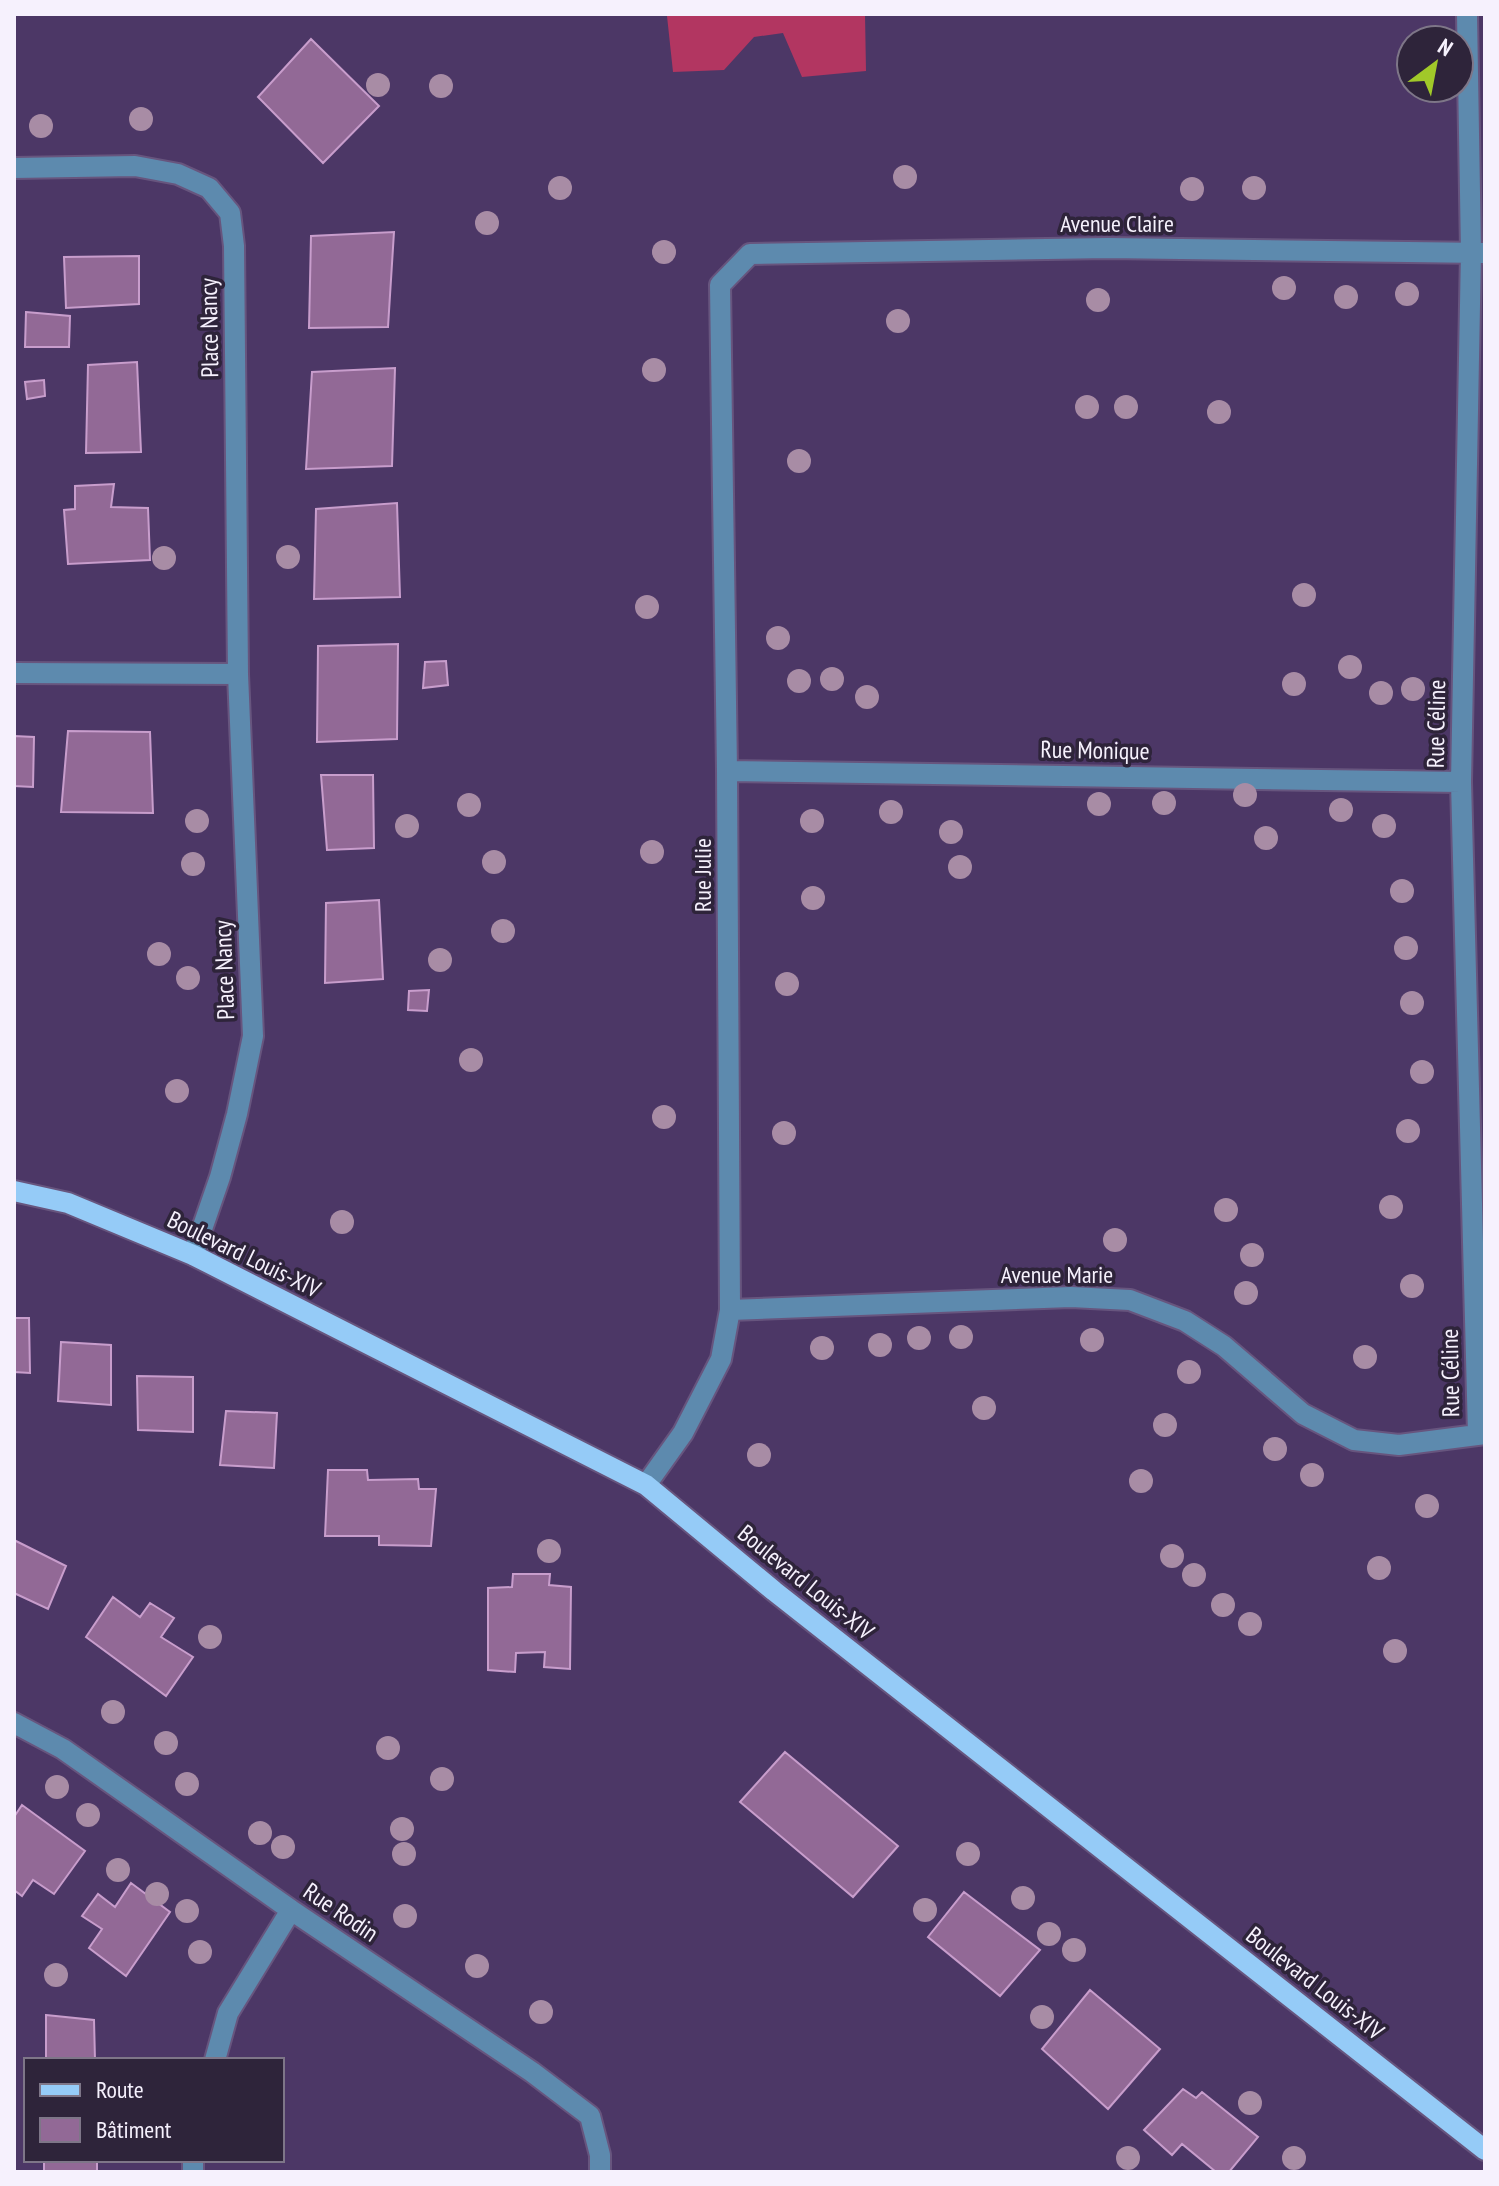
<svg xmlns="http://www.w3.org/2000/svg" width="1499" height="2186" font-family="'PT Sans Narrow',sans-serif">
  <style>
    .forest { fill: #b23661 }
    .building { fill: #926996; stroke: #c89dcc; stroke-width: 2 }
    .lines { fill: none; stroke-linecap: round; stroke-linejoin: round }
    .minor-casing { stroke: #67557e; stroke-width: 24 }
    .major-casing { stroke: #67557e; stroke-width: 24 }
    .minor { stroke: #5d8aae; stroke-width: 20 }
    .major { stroke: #95cbf7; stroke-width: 20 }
    .tree { fill: #a88ca5 }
    .labels { text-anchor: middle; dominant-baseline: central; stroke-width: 7; stroke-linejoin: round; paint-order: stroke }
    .street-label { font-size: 24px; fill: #f6f1fd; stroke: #2e243a }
  </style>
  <rect width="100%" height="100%" fill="#4c3766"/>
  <!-- forest -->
  <path class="forest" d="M589,14H865L866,71L802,77L783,33L754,37L724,70L673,72L667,16Z"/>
  <!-- building -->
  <path class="building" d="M311,39L379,106L323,163L258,97Z
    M394,232L388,327L309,328L311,236Z
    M139,256V304L66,308L64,257Z
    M26,312L70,316L69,347H25Z
    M137,362L141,452L86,453L88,365Z
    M395,368L392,466L306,469L312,372Z
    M44,380L45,396L27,399L25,382Z
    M114,484L111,507L148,508L150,560L68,564L64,510L75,509V486Z
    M397,503L400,597L314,599L316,509Z
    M398,644L397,739L317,742L318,646Z
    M446,661L448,685L423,688L425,662Z
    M68,731L150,732L153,813L61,812Z
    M14,736L34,737L33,787L14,786Z
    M321,775H373L374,848L327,850Z
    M379,900L383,979L325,983L326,903Z
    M429,990L427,1011L408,1010L409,991Z
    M14,1318H29L30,1373L14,1372Z
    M61,1342L111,1345V1405L58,1401Z
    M137,1376L193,1377V1432L138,1430Z
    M226,1411L277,1413L274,1468L220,1465Z
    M328,1470H367L368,1480L418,1479L419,1489H436L431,1546L379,1545V1536H325Z
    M14,1540L66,1566L48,1609L14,1593Z
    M513,1574H550L549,1585L571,1587L570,1669L544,1667L545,1652L516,1653L515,1672L488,1670V1588L512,1587Z
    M113,1597L140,1617L150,1603L174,1618L161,1637L193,1657L166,1696L86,1637Z
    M785,1752L898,1846L853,1897L740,1802Z
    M22,1805L85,1851L54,1894L33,1880L22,1896L14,1890V1817Z
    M131,1883L170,1912L126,1976L89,1948L102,1929L82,1916L98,1894L115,1907Z
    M964,1892L1040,1950L1000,1996L928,1937Z
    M1090,1990L1160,2049L1108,2109L1042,2049Z
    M46,2015L94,2020L95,2060H46Z
    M1183,2089L1196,2098L1202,2092L1258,2137L1229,2172H1216L1182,2144L1172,2155L1144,2130Z
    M44,2160H97V2172H44Z"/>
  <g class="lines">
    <defs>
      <path id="minor" d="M1467,14L1471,252L1461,782L1478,1434
        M14,168L135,166L178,174L209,188L230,213L234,246L238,674L253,1036L237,1114L220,1177L193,1255
        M14,673L238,674
        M727,771L1461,782
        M730,1310L1071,1297L1130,1300L1185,1321L1224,1346L1303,1414L1354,1440L1399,1445L1485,1434
        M646,1485L683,1433L721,1359L730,1310L727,771L720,285L750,254L1108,248L1485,253
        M14,1723L63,1749L291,1910L532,2072L590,2116L600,2155V2172
        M215,2060L228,2013L291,1910
        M193,2172V2160"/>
      <path id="major" d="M14,1191L68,1203L193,1255L646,1485L774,1591L1485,2150"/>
    </defs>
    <!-- minor casing -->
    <use href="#minor" class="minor-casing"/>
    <!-- major casing -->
    <use href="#major" class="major-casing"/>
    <!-- minor -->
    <use href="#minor" class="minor"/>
    <!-- major -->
    <use href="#major" class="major"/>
  </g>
  <!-- trees -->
  <g class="tree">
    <circle cx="378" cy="85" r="12"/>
    <circle cx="441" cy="86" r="12"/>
    <circle cx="141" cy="119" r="12"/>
    <circle cx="41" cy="126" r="12"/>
    <circle cx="905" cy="177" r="12"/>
    <circle cx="560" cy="188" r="12"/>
    <circle cx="1254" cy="188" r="12"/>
    <circle cx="1192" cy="189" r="12"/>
    <circle cx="487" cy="223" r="12"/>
    <circle cx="664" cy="252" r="12"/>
    <circle cx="1284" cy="288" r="12"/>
    <circle cx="1407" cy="294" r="12"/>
    <circle cx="1346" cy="297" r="12"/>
    <circle cx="1098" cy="300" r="12"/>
    <circle cx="898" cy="321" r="12"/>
    <circle cx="654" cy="370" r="12"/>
    <circle cx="1087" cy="407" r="12"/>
    <circle cx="1126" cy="407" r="12"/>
    <circle cx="1219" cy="412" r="12"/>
    <circle cx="799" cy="461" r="12"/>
    <circle cx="288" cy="557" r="12"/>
    <circle cx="164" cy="558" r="12"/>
    <circle cx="1304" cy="595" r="12"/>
    <circle cx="647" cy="607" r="12"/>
    <circle cx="778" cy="638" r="12"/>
    <circle cx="1350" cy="667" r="12"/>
    <circle cx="832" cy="679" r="12"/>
    <circle cx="799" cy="681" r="12"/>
    <circle cx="1294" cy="684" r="12"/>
    <circle cx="1413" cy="689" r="12"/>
    <circle cx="1381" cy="693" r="12"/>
    <circle cx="867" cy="697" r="12"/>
    <circle cx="1245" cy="795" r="12"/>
    <circle cx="1164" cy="803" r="12"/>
    <circle cx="1099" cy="804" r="12"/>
    <circle cx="469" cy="805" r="12"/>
    <circle cx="1341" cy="810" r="12"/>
    <circle cx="891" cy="812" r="12"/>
    <circle cx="197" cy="821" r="12"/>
    <circle cx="812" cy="821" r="12"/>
    <circle cx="407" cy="826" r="12"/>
    <circle cx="1384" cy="826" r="12"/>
    <circle cx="951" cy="832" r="12"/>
    <circle cx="1266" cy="838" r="12"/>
    <circle cx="652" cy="852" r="12"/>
    <circle cx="494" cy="862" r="12"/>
    <circle cx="193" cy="864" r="12"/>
    <circle cx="960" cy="867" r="12"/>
    <circle cx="1402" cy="891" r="12"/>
    <circle cx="813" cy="898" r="12"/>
    <circle cx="503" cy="931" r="12"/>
    <circle cx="1406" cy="948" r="12"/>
    <circle cx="159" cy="954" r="12"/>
    <circle cx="440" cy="960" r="12"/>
    <circle cx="188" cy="978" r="12"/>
    <circle cx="787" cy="984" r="12"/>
    <circle cx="1412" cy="1003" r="12"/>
    <circle cx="471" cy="1060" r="12"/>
    <circle cx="1422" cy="1072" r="12"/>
    <circle cx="177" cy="1091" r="12"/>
    <circle cx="664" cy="1117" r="12"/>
    <circle cx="1408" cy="1131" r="12"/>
    <circle cx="784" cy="1133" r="12"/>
    <circle cx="1391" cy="1207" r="12"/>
    <circle cx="1226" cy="1210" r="12"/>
    <circle cx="342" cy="1222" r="12"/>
    <circle cx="1115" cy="1240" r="12"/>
    <circle cx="1252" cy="1255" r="12"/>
    <circle cx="1412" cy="1286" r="12"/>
    <circle cx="1246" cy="1293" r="12"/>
    <circle cx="961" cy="1337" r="12"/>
    <circle cx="919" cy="1338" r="12"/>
    <circle cx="1092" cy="1340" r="12"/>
    <circle cx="880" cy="1345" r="12"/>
    <circle cx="822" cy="1348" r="12"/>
    <circle cx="1365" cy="1357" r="12"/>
    <circle cx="1189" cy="1372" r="12"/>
    <circle cx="984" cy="1408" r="12"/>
    <circle cx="1165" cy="1425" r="12"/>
    <circle cx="1275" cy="1449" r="12"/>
    <circle cx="759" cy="1455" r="12"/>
    <circle cx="1312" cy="1475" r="12"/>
    <circle cx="1141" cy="1481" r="12"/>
    <circle cx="1427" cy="1506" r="12"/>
    <circle cx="549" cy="1551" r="12"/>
    <circle cx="1172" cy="1556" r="12"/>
    <circle cx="1379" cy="1568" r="12"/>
    <circle cx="1194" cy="1575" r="12"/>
    <circle cx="1223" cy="1605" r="12"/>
    <circle cx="1250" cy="1624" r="12"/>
    <circle cx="210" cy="1637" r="12"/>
    <circle cx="1395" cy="1651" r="12"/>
    <circle cx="113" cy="1712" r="12"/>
    <circle cx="166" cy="1743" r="12"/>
    <circle cx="388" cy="1748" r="12"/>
    <circle cx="442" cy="1779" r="12"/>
    <circle cx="187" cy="1784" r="12"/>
    <circle cx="57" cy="1787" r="12"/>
    <circle cx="88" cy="1815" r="12"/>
    <circle cx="402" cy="1829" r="12"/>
    <circle cx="260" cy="1833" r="12"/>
    <circle cx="283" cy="1847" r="12"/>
    <circle cx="404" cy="1854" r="12"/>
    <circle cx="968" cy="1854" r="12"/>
    <circle cx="118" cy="1870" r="12"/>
    <circle cx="157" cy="1894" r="12"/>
    <circle cx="1023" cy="1898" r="12"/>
    <circle cx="925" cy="1910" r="12"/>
    <circle cx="187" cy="1911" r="12"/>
    <circle cx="405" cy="1916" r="12"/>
    <circle cx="1049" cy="1934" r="12"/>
    <circle cx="1074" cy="1950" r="12"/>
    <circle cx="200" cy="1952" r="12"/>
    <circle cx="477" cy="1966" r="12"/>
    <circle cx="56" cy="1975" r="12"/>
    <circle cx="541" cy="2012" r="12"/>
    <circle cx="1042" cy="2017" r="12"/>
    <circle cx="1250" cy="2103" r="12"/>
    <circle cx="1128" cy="2158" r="12"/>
    <circle cx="1294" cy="2158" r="12"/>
  </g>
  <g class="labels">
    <!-- street labels -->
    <g class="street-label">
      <text x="1117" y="223">Avenue Claire</text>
      <text transform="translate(209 328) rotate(-91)">Place Nancy</text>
      <text transform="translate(1436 724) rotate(-89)">Rue Céline</text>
      <text transform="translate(1095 750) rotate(1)">Rue Monique</text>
      <text transform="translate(702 875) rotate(-90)">Rue Julie</text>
      <text transform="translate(224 970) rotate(-92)">Place Nancy</text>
      <text transform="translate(244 1254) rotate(26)">Boulevard Louis-XIV</text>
      <text x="1057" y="1274">Avenue Marie</text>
      <text transform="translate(1450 1373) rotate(-91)">Rue Céline</text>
      <text transform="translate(806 1582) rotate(39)">Boulevard Louis-XIV</text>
      <text transform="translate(341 1912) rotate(34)">Rue Rodin</text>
      <text transform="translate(1315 1983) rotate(38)">Boulevard Louis-XIV</text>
    </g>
  </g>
  <!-- border -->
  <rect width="1499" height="2186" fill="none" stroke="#f6f1fd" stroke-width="32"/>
  <!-- legend -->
  <rect x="24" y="2058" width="260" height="104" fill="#2e243a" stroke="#7e7688" stroke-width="2"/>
  <rect x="40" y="2084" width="40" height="12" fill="#95cbf7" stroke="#7e7688" stroke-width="2"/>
  <text x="96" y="2098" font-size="24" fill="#f6f1fd">Route</text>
  <rect x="40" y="2118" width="40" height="24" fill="#926996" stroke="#7e7688" stroke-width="2"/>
  <text x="96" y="2138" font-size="24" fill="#f6f1fd">Bâtiment</text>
  <!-- north arrow -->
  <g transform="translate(1435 64) rotate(32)"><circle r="38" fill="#2e243a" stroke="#7e7688" stroke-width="2"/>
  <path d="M0-6L14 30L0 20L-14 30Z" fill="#a1c929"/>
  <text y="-12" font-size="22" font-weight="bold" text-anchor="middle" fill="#f6f1fd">N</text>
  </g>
</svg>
